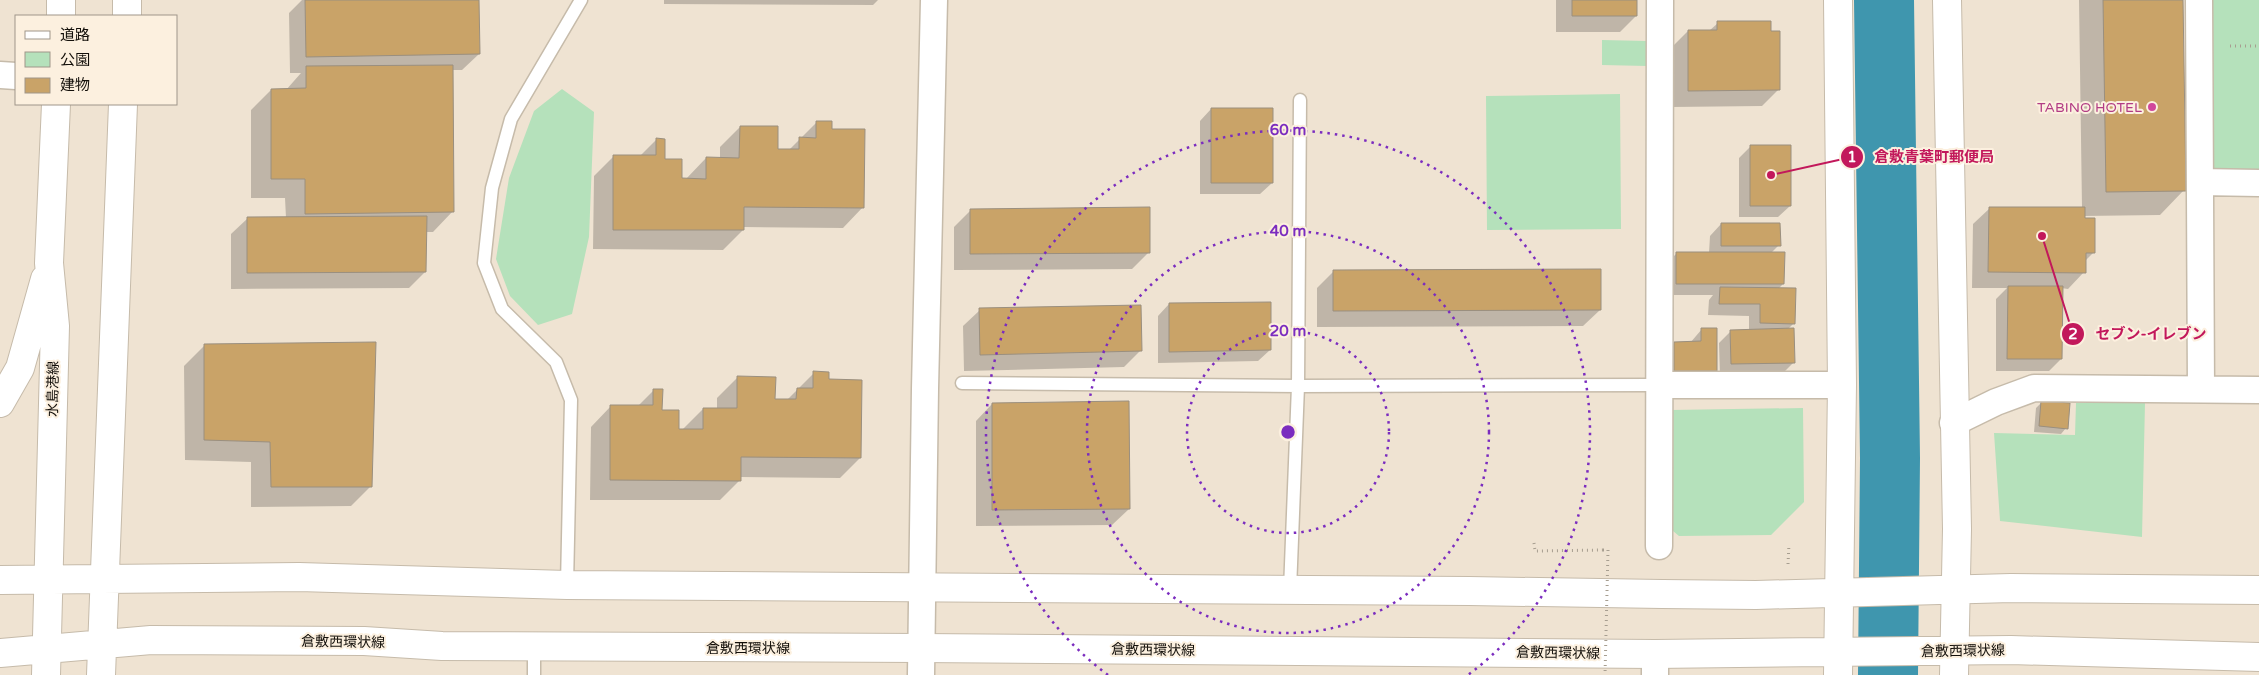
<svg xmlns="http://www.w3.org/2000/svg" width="2259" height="675" font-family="'Varela Round','Noto Sans JP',sans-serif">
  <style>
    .green { fill: #b5e1bb }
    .shadow { fill: #0003 }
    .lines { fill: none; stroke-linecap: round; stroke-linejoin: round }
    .stream { stroke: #3f96ae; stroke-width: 10 }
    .river { stroke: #3f96ae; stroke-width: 60 }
    .building { fill: #c9a368; stroke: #9a8f7f }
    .lane-casing { stroke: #c6bbaa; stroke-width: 15 }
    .street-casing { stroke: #c6bbaa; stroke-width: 29 }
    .secondary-casing { stroke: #c6bbaa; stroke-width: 30 }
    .path { stroke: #a79e90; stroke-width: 3; stroke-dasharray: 1 4; stroke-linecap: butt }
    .lane { stroke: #fff; stroke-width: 12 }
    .street { stroke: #fff; stroke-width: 26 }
    .secondary { stroke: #fff; stroke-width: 28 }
    .path-bridge { stroke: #a79e90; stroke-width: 3; stroke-dasharray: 1 4; stroke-linecap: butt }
    .ring { fill: none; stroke: #7b2cbf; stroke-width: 2.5; stroke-dasharray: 2.5 5 }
    .hotel-dot { fill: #d1479c; stroke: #fcf0df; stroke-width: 2 }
    .labels { text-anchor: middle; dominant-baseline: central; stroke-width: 4; stroke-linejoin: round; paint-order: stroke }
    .hotel-label { font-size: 14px; fill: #b23c85; stroke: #fcf0df; text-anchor: end }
    .street-label { font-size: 14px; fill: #130f0a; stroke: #fcf0df }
    .centre { fill: #7b2cbf; stroke: #fcf0df; stroke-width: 2.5 }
    .ring-label { font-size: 15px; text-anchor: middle; font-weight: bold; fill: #7b2cbf; stroke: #fcf0df; stroke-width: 4; stroke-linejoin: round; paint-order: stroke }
    .leader { fill: none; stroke: #c2185b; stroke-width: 2 }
    .callout-dot { fill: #c2185b; stroke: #fcf0df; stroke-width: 2 }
    .mark-label { font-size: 15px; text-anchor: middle; font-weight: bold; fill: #fff }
    .callout-label { font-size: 15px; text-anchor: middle; font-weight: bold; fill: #c2185b; stroke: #fcf0df; stroke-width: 4; stroke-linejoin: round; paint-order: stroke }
  </style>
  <rect width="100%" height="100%" fill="#efe3d2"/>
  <!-- green -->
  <path class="green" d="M2211,0H2259V171H2212Z
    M1602,40L1647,41V66L1602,65Z
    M562,89L594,112L589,237L572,314L538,325L510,296L496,259L509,178L534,111Z
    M1620,94L1621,229L1487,230L1486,96Z
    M2076,403H2145L2142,537L2000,521L1994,433L2075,435Z
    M1803,408L1804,502L1771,535L1679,536L1673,531L1671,410Z"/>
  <!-- shadow -->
  <path class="shadow" d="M302,0H478L479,54L462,70H452L453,211L433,232H425V272L409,288L231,289V234L248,218H286L285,198H251V110L271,90H286L301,73H290L289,13Z
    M664,0H878L873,5L664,4Z
    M1556,0H1636V16L1620,32H1556Z
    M2079,0H2182L2184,190L2160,215L2083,216L2094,252L2084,262V272L2068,289L2061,288V359L2049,371H1996V299L2007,288H1972L1973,224L1990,208H2082Z
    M1718,23L1770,32L1779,89L1762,106L1672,107V47L1688,31H1709Z
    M1211,109L1272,183L1260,194H1200V121Z
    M817,122L831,130L863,207L843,228L743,227V230L723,250L593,249L594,176L614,156H640L656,140L664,161L681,180L686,179L706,158L720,159V147L740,127L777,150H789Z
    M1751,146L1790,206L1778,217H1739V158Z
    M970,211L1149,252L1132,269L954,270V227Z
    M1721,224L1779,245L1771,253L1783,284L1778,289L1794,323L1787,330L1794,362L1782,374L1720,376L1719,343L1731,331H1749V316L1708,315L1709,300L1713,295H1665V265L1677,253H1709L1710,236Z
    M1334,271L1600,310L1583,326L1317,327V288Z
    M1169,304L1270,350L1258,361L1158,363V316Z
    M980,310L1140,351L1124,367L964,371L963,326Z
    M1702,329L1716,370L1704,382H1663V355L1674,343H1690Z
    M204,346L371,486L351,506L251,507V462L185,460L184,366Z
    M814,373L828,380L860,458L840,478L740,477V480L720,500H590L591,427L611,406L637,407L654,390L661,411L677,430L683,429L703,409H717V398L737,378L774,401H786Z
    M2042,402L2066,428L2061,434L2034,432L2036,408Z
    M992,404L1129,509L1112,525L976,526V421Z"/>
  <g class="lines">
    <!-- stream -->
    <path class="stream" d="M1904,0L1912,675"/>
    <!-- river -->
    <path class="river" d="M1884,0L1890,458L1888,675"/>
  </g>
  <!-- building -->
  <path class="building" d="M305,0H479L480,54L306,57Z
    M1572,0H1637V16H1572Z
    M2103,0H2183L2186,191L2106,192Z
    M1717,21H1771V31H1780V90L1688,91V30H1717Z
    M453,65L454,212L305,214V179H271V89L306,88V66Z
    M1211,108H1273V183H1211Z
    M816,121H832V129H865L864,208L744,207V230H613V155H656V138L665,139V159H682V178L706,179V157L739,158L740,126H778V149H799V137L816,138Z
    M1750,145H1791V206H1750Z
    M1150,207V253L970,254V209Z
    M1989,207H2085V218H2095V253H2086V273L1988,272Z
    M427,216L426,272L247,273V217Z
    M1721,223H1780L1781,246H1721Z
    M1676,252H1785L1784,284H1676Z
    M1601,269V310L1333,311V270Z
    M2008,286H2063L2062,359H2007Z
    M1720,287L1796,288L1795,324L1760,323V304H1719Z
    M1271,302V350L1169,352V303Z
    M1141,305L1142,351L980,355L979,308Z
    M1701,328H1717V371H1674V342L1701,341Z
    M1794,328L1795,363L1731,364L1730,330Z
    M376,342L372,487H271L270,442L204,440V344Z
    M813,371L829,372V379L862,380L861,458L741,457V481L610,480V405H653V389H663L662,410H679V429H703V408H737V376L776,377L775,399H796L797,388H813Z
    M1129,401L1130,509L992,510V403Z
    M2041,401L2070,403L2068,429L2039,426Z"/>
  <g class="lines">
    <defs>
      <path id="lane" d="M962,383L1298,386L1658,385
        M567,585L571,400L556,362L502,309L484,263L492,188L511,119L581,0
        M1290,590L1298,386L1300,100
        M534,675V647"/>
      <path id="street" d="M2199,0L2201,389
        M0,75L16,76
        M2200,182L2259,183
        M1658,385H1842
        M1953,423L1996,402L2034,388L2259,390
        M1659,546L1660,0
        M921,675L925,389L934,0
        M1655,675V654"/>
      <path id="secondary" d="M1947,0L1957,529L1954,675
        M61,16V0
        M127,16V0
        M0,403L20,368L45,279
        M0,580L299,577L567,585L1469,591L1662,594L1756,595L2011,588L2259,590
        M0,653L151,640L364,641L442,646L920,648L1655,654L2011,650L2259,657
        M46,675L55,326L49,263L56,104
        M101,675L123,104
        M1838,675L1842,385L1838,0"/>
    </defs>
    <!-- lane casing -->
    <use href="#lane" class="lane-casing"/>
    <!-- street casing -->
    <use href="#street" class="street-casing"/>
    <!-- secondary casing -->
    <use href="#secondary" class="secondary-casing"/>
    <!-- path -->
    <path class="path" d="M2230,46H2259
      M1534,543L1535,551L1603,550
      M1788,564L1789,544"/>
    <!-- lane -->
    <use href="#lane" class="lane"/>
    <!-- street -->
    <use href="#street" class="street"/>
    <!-- secondary -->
    <use href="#secondary" class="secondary"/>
    <!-- path-bridge -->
    <path class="path-bridge" d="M1603,550H1608L1605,675"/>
  </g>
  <!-- distance rings -->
  <g class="ring">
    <circle cx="1288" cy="432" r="101"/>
    <circle cx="1288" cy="432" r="201"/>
    <path d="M1108 675A302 302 0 1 1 1468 675"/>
  </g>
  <!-- markers -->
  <circle class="hotel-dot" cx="2152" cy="107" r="5"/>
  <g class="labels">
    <!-- hotel labels -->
    <g class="hotel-label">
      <text x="2142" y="107">TABINO HOTEL</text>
    </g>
    <!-- street labels -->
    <g class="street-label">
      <text transform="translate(53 389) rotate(-89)">水島港線</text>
      <text transform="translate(343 642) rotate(1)">倉敷西環状線</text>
      <text x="748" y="648">倉敷西環状線</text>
      <text transform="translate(1153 650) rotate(1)">倉敷西環状線</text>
      <text transform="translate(1963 651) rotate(-1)">倉敷西環状線</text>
      <text transform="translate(1558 653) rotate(1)">倉敷西環状線</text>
    </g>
  </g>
  <circle cx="1288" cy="432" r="8" class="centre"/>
  <g class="ring-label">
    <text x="1288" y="135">60 m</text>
    <text x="1288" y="236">40 m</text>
    <text x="1288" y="336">20 m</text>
  </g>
  <!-- callouts -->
  <path class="leader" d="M1771 175L1852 157M2042 236L2073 334"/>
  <g class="callout-dot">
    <circle cx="1771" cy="175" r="5"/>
    <circle cx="2042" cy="236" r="5"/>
    <circle cx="1852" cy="157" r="12"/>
    <circle cx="2073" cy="334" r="12"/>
  </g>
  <g class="mark-label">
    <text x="1852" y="162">1</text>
    <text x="2073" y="339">2</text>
  </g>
  <g class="callout-label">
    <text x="1934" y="162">倉敷青葉町郵便局</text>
    <text x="2151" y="339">セブン-イレブン</text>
  </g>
  <!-- legend -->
  <rect x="15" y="15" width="162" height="90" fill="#fcf0df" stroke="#9f968a"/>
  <rect x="25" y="31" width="25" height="8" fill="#ffffff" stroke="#9f968a"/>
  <text x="60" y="40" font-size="15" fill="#130f0a">道路</text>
  <rect x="25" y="52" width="25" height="15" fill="#b5e1bb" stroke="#9f968a"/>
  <text x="60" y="65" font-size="15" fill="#130f0a">公園</text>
  <rect x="25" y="78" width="25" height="15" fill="#c9a368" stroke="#9f968a"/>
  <text x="60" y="90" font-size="15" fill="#130f0a">建物</text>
</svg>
